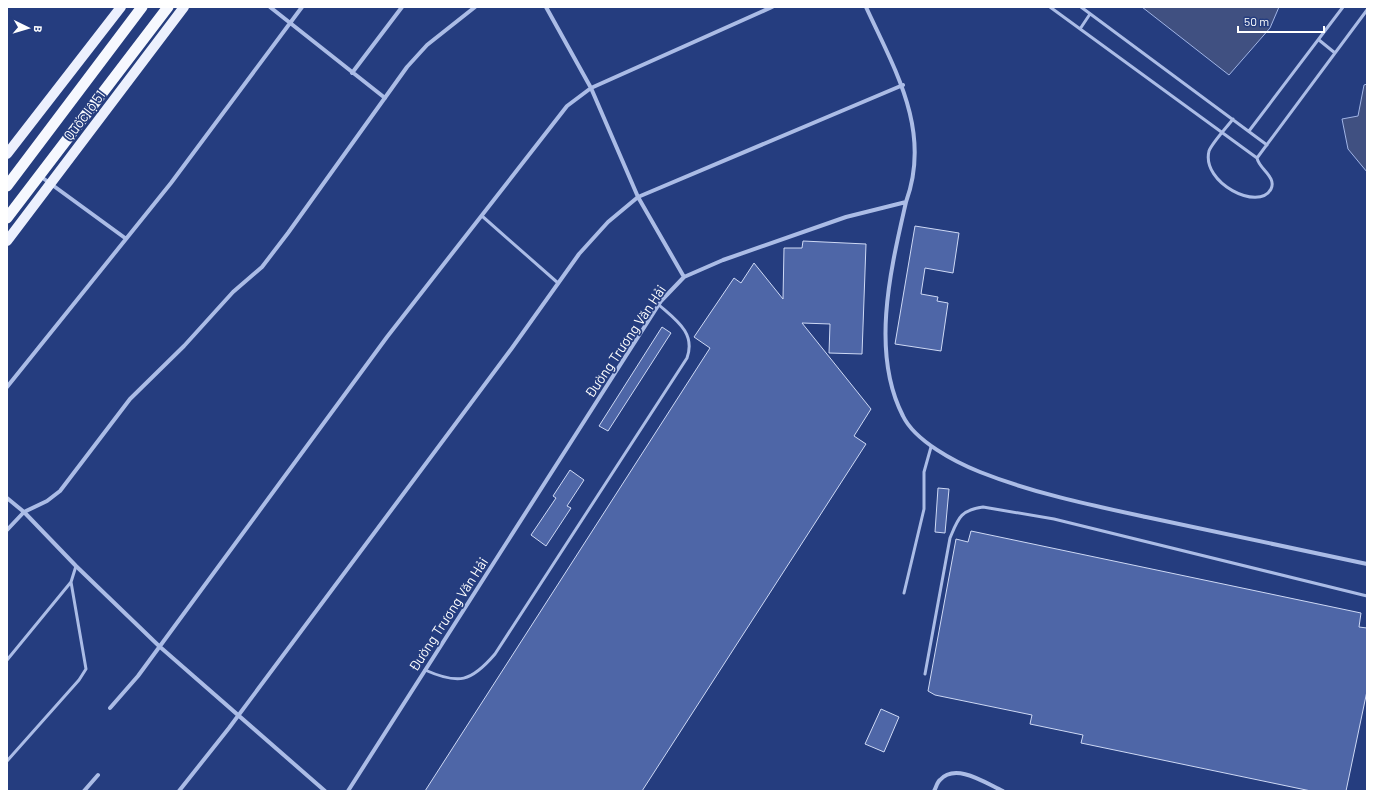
<svg xmlns="http://www.w3.org/2000/svg" width="1374" height="798" font-family="Barlow,sans-serif">
  <style>
    .water { fill: #405081; stroke: #a0b4e6 }
    .building { fill: #4e66a7; stroke: #ced9f5 }
    .lines { fill: none; stroke-linecap: round; stroke-linejoin: round }
    .service { stroke: #abbce6; stroke-width: 3 }
    .minor { stroke: #abbce6; stroke-width: 4 }
    .primary { stroke: #ecf0fd; stroke-width: 10 }
    .trunk { stroke: #f6f8fe; stroke-width: 11 }
    .labels { text-anchor: middle; dominant-baseline: central; stroke-width: 3.5; stroke-linejoin: round; paint-order: stroke }
    .street-label { font-size: 14px; fill: #fff; stroke: #253d7f }
  </style>
  <rect width="100%" height="100%" fill="#253d7f"/>
  <!-- water -->
  <path class="water" d="M1142,7H1279L1270,28L1229,75Z
    M1367,84V172L1348,149L1342,119L1358,116L1364,85Z"/>
  <!-- building -->
  <path class="building" d="M915,226L959,233L953,273L925,268L921,294L938,297L937,301L948,303L941,351L895,344Z
    M803,241L866,244L862,354L829,353L830,324L802,323L871,409L854,436L866,444L642,791H425L710,348L694,337L734,278L741,283L754,263L783,299L784,248H802Z
    M662,327L671,333L608,431L599,426Z
    M570,470L584,480L567,506L571,508L546,546L531,535L556,498L553,496Z
    M938,488L949,489L945,533L935,532Z
    M971,531L1361,613L1359,627L1367,628V691L1346,791H1311L1081,743L1083,735L1030,724L1032,715L935,695L928,691L956,539L968,542Z
    M881,709L899,717L884,752L865,744Z"/>
  <g class="lines">
    <!-- service -->
    <path class="service" d="M1050,7L1257,158
      M1081,7L1267,145
      M1080,29L1090,14
      M1319,40L1335,53
      M1233,119C1227,127 1212,143 1209,151C1201,183 1259,212 1271,189C1277,177 1259,169 1257,158L1367,10
      M1249,131L1343,7
      M482,216L558,283
      M904,593L924,509V472L931,447
      M7,660L71,582
      M425,670C459,685 471,682 495,654L687,358C696,333 676,320 659,305
      M925,674L950,538C958,519 960,510 983,507L1054,519L1367,596
      M7,761L79,680L86,669L71,582L76,566"/>
    <!-- minor -->
    <path class="minor" d="M270,7L385,98
      M546,7L591,88L638,197L684,277
      M352,73L402,7
      M40,176L125,238
      M906,202C891,268 870,352 903,416C915,441 955,462 980,472C1033,493 1090,505 1146,517C1219,533 1293,548 1367,564
      M7,387L171,183L302,7
      M7,498L24,512L76,566L159,646L325,791
      M7,530L24,512L47,501L60,491L130,399L184,346L233,292L262,267L288,233L407,67L427,45L475,7
      M110,708L138,676L387,337L567,106L591,88L772,7
      M84,791L98,775
      M179,791L229,728L512,348L579,254L608,222L638,197L903,85
      M348,791L661,301L684,277L723,260L846,217L906,202C932,131 895,70 866,7
      M934,791C936,788 937,782 940,780C956,762 987,784 1003,791"/>
    <!-- primary -->
    <path class="primary" d="M7,154L121,7
      M7,241L184,7"/>
    <!-- trunk -->
    <path class="trunk" d="M7,186L142,7
      M7,218L168,7"/>
  </g>
  <g class="labels">
    <!-- street labels -->
    <g class="street-label">
      <text transform="translate(84 115) rotate(-53)">Quốc lộ 51</text>
      <text transform="translate(625 341) rotate(-56)">Đường Trương Văn Hải</text>
      <text transform="translate(448 614) rotate(-57)">Đường Trương Văn Hải</text>
    </g>
  </g>
  <!-- border -->
  <rect width="1374" height="798" fill="none" stroke="#ffffff" stroke-width="16"/>
  <!-- north arrow -->
  <g transform="translate(28 28) rotate(95)" stroke="#253d7f" stroke-width="3" paint-order="stroke">
  <path d="M0-3L7 15L0 10L-7 15Z" fill="#ffffff"/>
  <text y="-6" font-size="11" font-weight="bold" text-anchor="middle" fill="#ffffff">B</text>
  </g>
  <!-- scale -->
  <path d="M1238 26v6h86v-6" fill="none" stroke="#ffffff" stroke-width="2"/>
  <text x="1244" y="26" font-size="12" fill="#ffffff" stroke="#253d7f" stroke-width="3" paint-order="stroke">50 m</text>
</svg>
